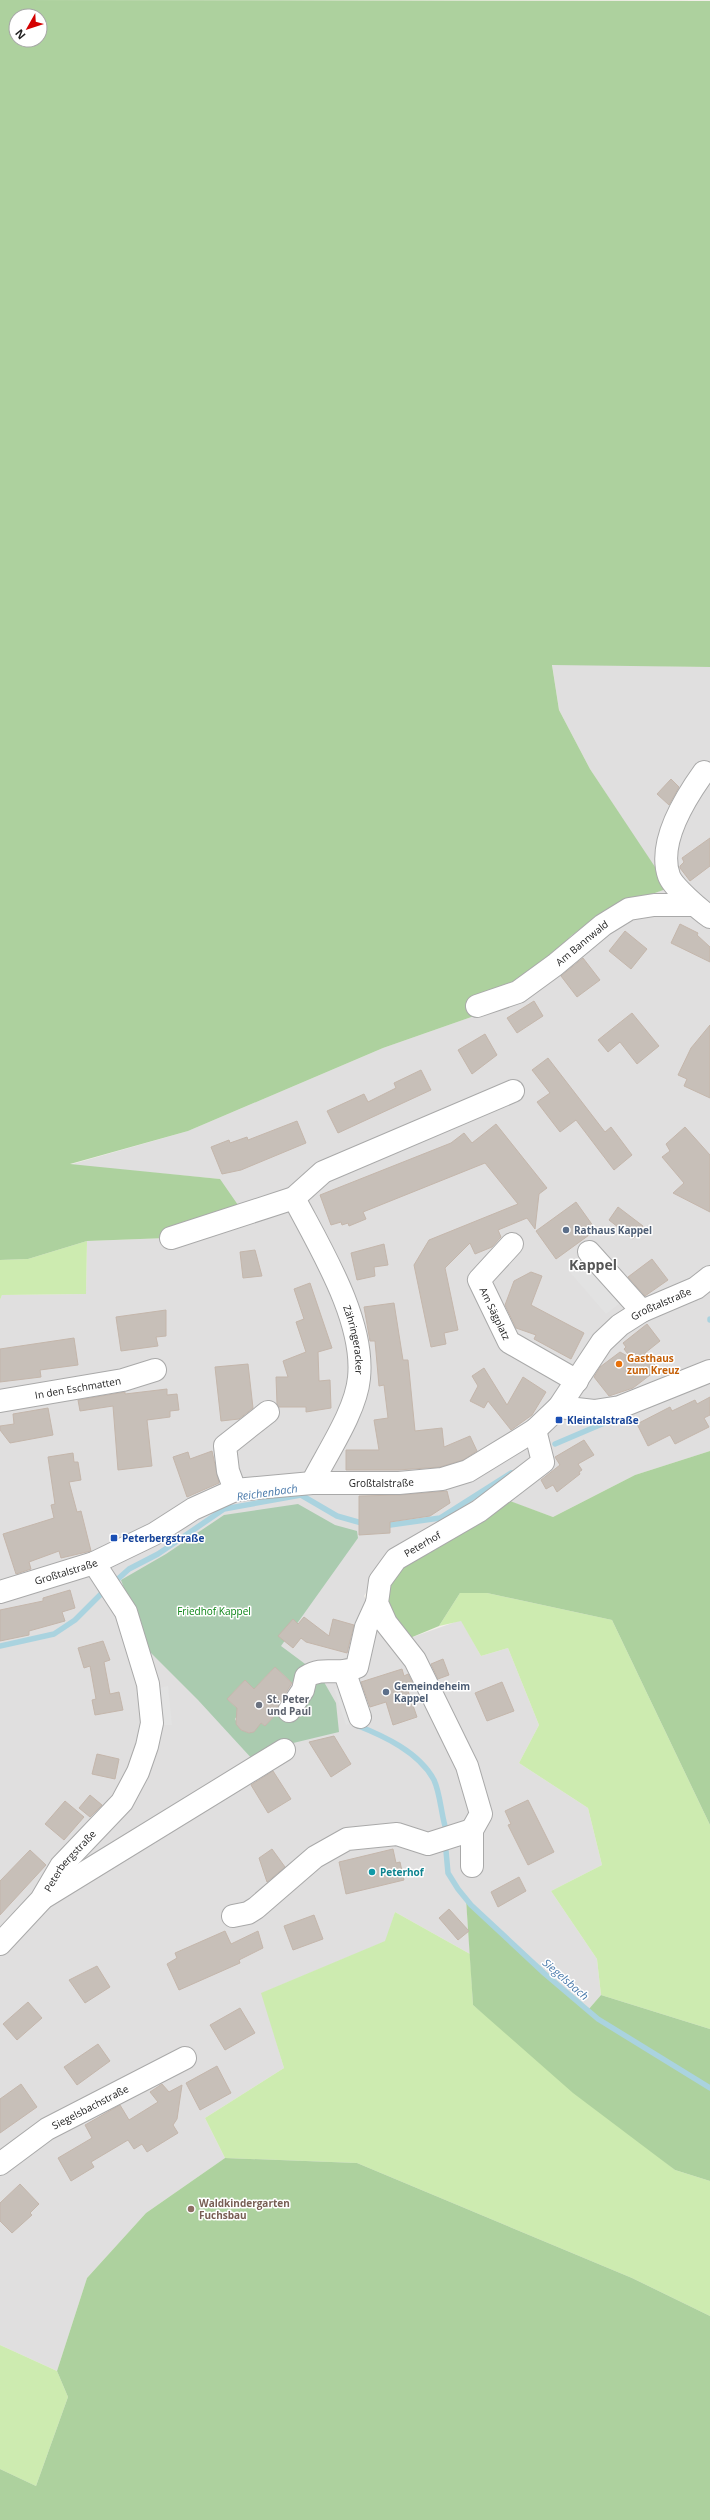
<svg xmlns="http://www.w3.org/2000/svg" width="710" height="2520" font-family="'Open Sans',sans-serif">
  <style>
    .residential { fill: #e0dfdf }
    .grass { fill: #cdebb0 }
    .forest { fill: #add19e; fill-rule: evenodd }
    .cemetery { fill: #aacbaf; fill-rule: evenodd }
    .parking { fill: #e2e2e2 }
    .lines { fill: none; stroke-linecap: round; stroke-linejoin: round }
    .stream { stroke: #aad3df; stroke-width: 5.5 }
    .building { fill: #c7bfb8; stroke: #c4b6ab }
    .minor-casing { stroke: #a9a9a9; stroke-width: 24 }
    .minor { stroke: #fff; stroke-width: 22 }
    .service-dot { fill: #5c6f8a; stroke: #fff; stroke-width: 1.5 }
    .food-dot { fill: #e8710a; stroke: #fff; stroke-width: 1.5 }
    .transit-dot { fill: #1a4fb4; stroke: #fff; stroke-width: 1.5 }
    .worship-dot { fill: #6b7280; stroke: #fff; stroke-width: 1.5 }
    .culture-dot { fill: #0f9aa8; stroke: #fff; stroke-width: 1.5 }
    .education-dot { fill: #8d6e63; stroke: #fff; stroke-width: 1.5 }
    .labels { text-anchor: middle; dominant-baseline: central; stroke-width: 3; stroke-linejoin: round; paint-order: stroke }
    .street-label { font-size: 10px; fill: #222; stroke: #fff }
    .service-label { font-size: 10px; font-weight: bold; fill: #4e5e75; stroke: #fff; text-anchor: start }
    .food-label { font-size: 10px; font-weight: bold; fill: #c56008; stroke: #fff; text-anchor: start }
    .transit-label { font-size: 10px; font-weight: bold; fill: #164399; stroke: #fff; text-anchor: start }
    .park-label { font-size: 10px; fill: #0c8416; stroke: #fff }
    .worship-label { font-size: 10px; font-weight: bold; fill: #5b616d; stroke: #fff; text-anchor: start }
    .culture-label { font-size: 10px; font-weight: bold; fill: #0d838f; stroke: #fff; text-anchor: start }
    .education-label { font-size: 10px; font-weight: bold; fill: #785e54; stroke: #fff; text-anchor: start }
    .water-label { font-size: 11px; font-style: italic; fill: #4a7aab; stroke: #fff }
    .district-label { font-size: 14px; font-weight: bold; fill: #555; stroke: #fff }
  </style>
  <rect width="100%" height="100%" fill="#f2efe9"/>
  <!-- residential -->
  <path class="residential" d="M552,664L710,667V1451L635,1475L553,1517L489,1494L390,1555L364,1596L393,1644L461,1620L481,1656L508,1648L539,1725L519,1763L588,1808L602,1865L551,1891L597,1959L601,1995L588,2010L466,1899L470,1954L395,1912L386,1941L262,1993L284,2068L205,2118L225,2158L146,2213L87,2278L57,2371L0,2345V1300L2,1295L86,1294L87,1241L167,1238L220,1179L69,1165L188,1131L383,1048L480,1014L539,969L571,936L604,911L668,888L590,769L559,710Z"/>
  <!-- grass -->
  <path class="grass" d="M87,1241L86,1294L2,1295L0,1300V1260L28,1259Z
    M460,1593H487L612,1620L710,1825V2029L601,1995L597,1959L551,1891L602,1865L588,1808L519,1763L539,1725L508,1648L481,1656L461,1621L439,1626Z
    M395,1912L470,1954L473,2005L675,2170L710,2181V2316L632,2278L357,2163L225,2158L205,2118L284,2068L261,1993L385,1941Z
    M0,2345L57,2371L68,2397L36,2486L0,2469Z"/>
  <!-- forest -->
  <path class="forest" d="M0,0L710,1V667L552,665L559,710L590,769L669,888L604,911L571,936L539,969L480,1014L383,1048L188,1131L70,1164L220,1179L238,1205L167,1238L87,1241L28,1259L0,1260ZM16,16H40V40H16Z
    M710,1451V1825L612,1620L487,1593H460L439,1626L410,1638L382,1598L393,1567L507,1500L553,1517L635,1475Z
    M466,1899L588,2010L601,1995L710,2029V2181L675,2170L573,2093L473,2005Z
    M225,2158L357,2163L632,2278L710,2316V2520H0V2469L36,2486L68,2397L57,2371L87,2278L146,2213Z"/>
  <!-- cemetery -->
  <path class="cemetery" d="M298,1504L335,1525L357,1531L358,1538L281,1646L320,1675L336,1703L339,1732L289,1744L254,1761L198,1700L146,1648L121,1580L166,1554L224,1515ZM275,1667L299,1689L265,1726L261,1723L249,1733L241,1730L235,1719L240,1711L227,1699L245,1680L254,1689Z"/>
  <!-- parking -->
  <path class="parking" d="M591,1254L629,1296L606,1314L569,1271Z
    M168,1686L172,1725H159L155,1689Z
    M345,1686L357,1721L346,1725L334,1689Z"/>
  <g class="lines">
    <!-- stream -->
    <path class="stream" d="M710,1320V1319
      M555,1444L609,1421
      M383,1526L440,1518L511,1473
      M119,1578L129,1569L158,1554L224,1509L301,1495L337,1516L365,1524
      M0,1646L54,1634L75,1620L103,1592
      M356,1725C384,1736 419,1752 434,1780C440,1793 441,1812 445,1826
      M446,1851L448,1873L458,1889L471,1905L545,1974L598,2019L710,2088"/>
  </g>
  <!-- building -->
  <path class="building" d="M671,779L679,787L669,805L657,794Z
    M710,838V866L690,881L680,868V866L684,862L682,858Z
    M680,924L698,933L697,935L710,947V962L671,943Z
    M625,931L647,949L631,969L609,951Z
    M583,958L600,980L577,997L561,976Z
    M534,1001L543,1016L517,1033L507,1018Z
    M632,1013L659,1046L637,1064L620,1042L608,1052L598,1040Z
    M710,1025V1098L684,1086L687,1079L678,1075L691,1048Z
    M485,1034L497,1055L472,1074L458,1050Z
    M548,1058L605,1132L611,1127L632,1155L614,1170L576,1120L560,1132L537,1102L550,1093L532,1070Z
    M421,1070L431,1090L338,1133L327,1111L364,1094L368,1102L396,1088L394,1083Z
    M297,1121L306,1143L241,1170L222,1174L211,1147L229,1140L230,1143L247,1137L248,1140Z
    M496,1124L547,1188L539,1194L535,1229L527,1218L498,1230L501,1237L492,1247L475,1254L470,1243L445,1268L458,1330L444,1333L446,1344L431,1347L414,1265L429,1240L518,1204L485,1163L363,1212L366,1219L349,1226L348,1223L342,1225L341,1222L331,1225L320,1195L451,1143L464,1133L472,1143Z
    M685,1127L710,1155V1212L673,1193L684,1183L662,1157L670,1151L666,1144Z
    M576,1202L596,1230L556,1259L536,1231Z
    M618,1207L643,1226L633,1239L609,1220Z
    M384,1244L388,1265L374,1267L375,1276L357,1280L351,1253Z
    M255,1250L262,1276L243,1278L240,1252Z
    M652,1259L668,1280L645,1296L628,1277Z
    M531,1272L542,1276L531,1305L584,1333L571,1359L534,1339L536,1335L516,1328L505,1305L514,1281Z
    M310,1283L332,1348L318,1352L319,1381L330,1380L331,1408L306,1412V1407H279L277,1404L276,1377H288L283,1361L306,1352L296,1322L304,1319L294,1289Z
    M394,1303L403,1360H408L415,1431L442,1428L444,1447L470,1436L477,1451L463,1460L440,1467L398,1470H346V1450H379L374,1420L388,1418L384,1385L379,1386L375,1341H370L364,1307Z
    M166,1310V1336L156,1337L158,1346L121,1351L116,1317Z
    M647,1324L660,1341L645,1353L658,1369L633,1388L609,1396L594,1377L600,1367L620,1352L631,1358L624,1349L626,1347L623,1343Z
    M74,1338L78,1365L40,1370L41,1377L0,1382V1349Z
    M248,1364L253,1408L239,1419L221,1421L215,1367Z
    M484,1368L507,1405L523,1377L546,1392L532,1415L511,1430L488,1401L484,1408L470,1401L478,1386L472,1376Z
    M167,1389V1395L177,1394L179,1410L170,1411V1417L147,1420L152,1466L118,1470L113,1406L80,1411L78,1400L125,1392V1394Z
    M710,1397V1415L704,1418L709,1427L675,1444L670,1435L648,1446L637,1424L670,1407L672,1411L695,1400L697,1404Z
    M48,1408L53,1435L10,1443L0,1430V1426L14,1424L13,1414Z
    M584,1440L594,1455L578,1464L582,1470L579,1472L580,1474L557,1492L553,1485L546,1489L541,1480L560,1465L555,1457Z
    M212,1451L219,1483L187,1497L173,1457L188,1452L190,1459Z
    M73,1453L74,1462H78L81,1480L69,1482L77,1512L81,1511L91,1551L61,1558L59,1551L29,1562L31,1569L16,1574L3,1534L54,1518L51,1505L55,1504L48,1457Z
    M447,1491L450,1503L430,1516L390,1522V1533L359,1535V1496L400,1495Z
    M70,1590L75,1608L62,1612L65,1621L29,1631V1635L0,1641V1610L43,1601V1598Z
    M304,1617L329,1636L333,1619L354,1625L347,1653L306,1642L301,1638L293,1648L278,1636L293,1619L298,1624Z
    M103,1641L110,1660L104,1662L110,1694L119,1692L123,1710L95,1715L92,1700L96,1699L90,1666L84,1668L78,1648Z
    M443,1659L449,1675L438,1679L431,1664Z
    M275,1667L292,1683L279,1704L277,1713L265,1726L261,1723L254,1732L249,1733L241,1730L236,1724L237,1708L227,1699L245,1680L254,1689Z
    M402,1669L404,1676L408,1674L415,1688L408,1691L417,1717L393,1725L386,1702L370,1707L361,1682Z
    M502,1682L514,1711L487,1721L475,1693Z
    M334,1736L351,1764L331,1777L309,1742Z
    M97,1754L119,1759L115,1779L92,1774Z
    M273,1771L291,1799L268,1813L251,1785Z
    M90,1795L102,1805L90,1817L79,1808Z
    M528,1800L554,1852L528,1865L508,1825L511,1824L505,1811Z
    M65,1801L84,1817L64,1840L45,1824Z
    M272,1849L285,1867L267,1882L259,1858Z
    M393,1849L396,1863L400,1862L404,1880L346,1894L339,1862Z
    M30,1850L46,1865L0,1915V1881Z
    M519,1877L526,1891L498,1907L491,1892Z
    M449,1909L469,1931L458,1940L439,1918Z
    M314,1915L323,1939L293,1950L284,1926Z
    M225,1931L231,1944L258,1931L263,1948L239,1960L240,1963L179,1990L167,1964L177,1958L175,1953Z
    M97,1966L110,1987L85,2003L69,1980Z
    M28,2002L42,2018L17,2040L3,2024Z
    M240,2008L255,2033L225,2050L210,2025Z
    M98,2044L110,2061L77,2085L64,2067Z
    M217,2066L231,2093L200,2110L186,2083Z
    M21,2084L37,2107L0,2133V2099Z
    M162,2084L169,2092L182,2085L177,2119L173,2125L178,2133L147,2152L142,2144L134,2149L128,2140L91,2162L94,2167L71,2181L58,2158L92,2138L85,2125L120,2105L129,2120L158,2102L150,2092Z
    M20,2184L39,2204L30,2213L32,2215L12,2233L0,2221V2203Z"/>
  <g class="lines">
    <defs>
      <g id="minor">
        <path d="M704,772C686,797 657,842 669,876C673,887 700,910 710,917"/>
        <path id="s1" d="M477,1006L518,992L555,965L603,925L629,909L654,905H694"/>
        <path id="s2" d="M294,1198C320,1248 365,1320 359,1378C356,1411 327,1453 312,1483"/>
        <path d="M171,1238L294,1198L323,1172L513,1091"/>
        <path id="s3" d="M512,1244L479,1280L509,1342L577,1381"/>
        <path d="M589,1252L642,1311"/>
        <path id="s4" d="M0,1401L123,1380L155,1370"/>
        <path d="M559,1407L594,1411L620,1407L710,1371"/>
        <path d="M235,1490L228,1471L225,1446L268,1412"/>
        <path id="s5" d="M0,1592L94,1563L154,1534L193,1509L235,1490L312,1483H399L442,1479L468,1471L535,1430L559,1407L602,1342L620,1325L642,1311L696,1288L710,1277"/>
        <path d="M345,1673L360,1717"/>
        <path d="M289,1711L303,1690L306,1677C325,1665 337,1677 357,1667L366,1627L377,1603"/>
        <path id="s6" d="M472,1866V1830L481,1814L467,1766L415,1660L386,1623L377,1603L380,1581L396,1559L479,1511L543,1462L535,1430"/>
        <path d="M43,1898L284,1750"/>
        <path d="M233,1916L248,1913L256,1908L315,1857L347,1839L397,1834L428,1844L472,1830"/>
        <path id="s7" d="M0,1944L41,1900L61,1866L122,1802L138,1772L147,1746L152,1723L148,1684L126,1612L94,1563"/>
        <path id="s8" d="M0,2164L47,2129L185,2058"/>
      </g>
    </defs>
    <!-- minor casing -->
    <use href="#minor" class="minor-casing"/>
    <!-- minor -->
    <use href="#minor" class="minor"/>
  </g>
  <!-- markers -->
  <g class="service-dot">
    <circle cx="566" cy="1230" r="4"/>
    <circle cx="386" cy="1692" r="4"/>
  </g>
  <circle class="food-dot" cx="619" cy="1364" r="4"/>
  <g class="transit-dot">
    <rect x="555" y="1416" width="8" height="8" rx="2"/>
    <rect x="110" y="1534" width="8" height="8" rx="2"/>
  </g>
  <circle class="worship-dot" cx="259" cy="1705" r="4"/>
  <circle class="culture-dot" cx="372" cy="1872" r="4"/>
  <circle class="education-dot" cx="191" cy="2209" r="4"/>
  <g class="labels">
    <!-- street labels -->
    <g class="street-label">
      <text stroke="none"><textPath href="#s1" startOffset="124">Am Bannwald</textPath></text>
      <text stroke="none"><textPath href="#s5" startOffset="753">Großtalstraße</textPath></text>
      <text stroke="none"><textPath href="#s3" startOffset="86">Am Sägplatz</textPath></text>
      <text stroke="none"><textPath href="#s2" startOffset="155">Zähringeracker</textPath></text>
      <text stroke="none"><textPath href="#s4" startOffset="79">In den Eschmatten</textPath></text>
      <text stroke="none"><textPath href="#s5" startOffset="404">Großtalstraße</textPath></text>
      <text stroke="none"><textPath href="#s6" startOffset="371">Peterhof</textPath></text>
      <text stroke="none"><textPath href="#s5" startOffset="69">Großtalstraße</textPath></text>
      <text stroke="none"><textPath href="#s7" startOffset="109">Peterbergstraße</textPath></text>
      <text stroke="none"><textPath href="#s8" startOffset="107">Siegelsbachstraße</textPath></text>
    </g>
    <!-- service labels -->
    <g class="service-label">
      <text x="574" y="1230">Rathaus Kappel</text>
      <text x="394" y="1686">Gemeindeheim<tspan x="394" dy="12">Kappel</tspan></text>
    </g>
    <!-- food labels -->
    <g class="food-label">
      <text x="627" y="1358">Gasthaus<tspan x="627" dy="12">zum Kreuz</tspan></text>
    </g>
    <!-- transit labels -->
    <g class="transit-label">
      <text x="567" y="1420">Kleintalstraße</text>
      <text x="122" y="1538">Peterbergstraße</text>
    </g>
    <!-- park labels -->
    <g class="park-label">
      <text x="214" y="1611">Friedhof Kappel</text>
    </g>
    <!-- worship labels -->
    <g class="worship-label">
      <text x="267" y="1699">St. Peter<tspan x="267" dy="12">und Paul</tspan></text>
    </g>
    <!-- culture labels -->
    <g class="culture-label">
      <text x="380" y="1872">Peterhof</text>
    </g>
    <!-- education labels -->
    <g class="education-label">
      <text x="199" y="2203">Waldkindergarten<tspan x="199" dy="12">Fuchsbau</tspan></text>
    </g>
    <!-- water labels -->
    <g class="water-label">
      <text transform="translate(267 1492) rotate(-8)">Reichenbach</text>
      <text transform="translate(566 1979) rotate(41)">Siegelsbach</text>
    </g>
    <!-- district labels -->
    <g class="district-label">
      <text x="593" y="1264">Kappel</text>
    </g>
  </g>
  <!-- north arrow -->
  <g transform="translate(28 28) rotate(231)"><circle r="19" fill="#ffffff" stroke="#a7a7a7"/>
  <path d="M0-3L7 15L0 10L-7 15Z" fill="#d40000"/>
  <text y="-6" font-size="11" font-weight="bold" text-anchor="middle" fill="#222222">N</text>
  </g>
</svg>
